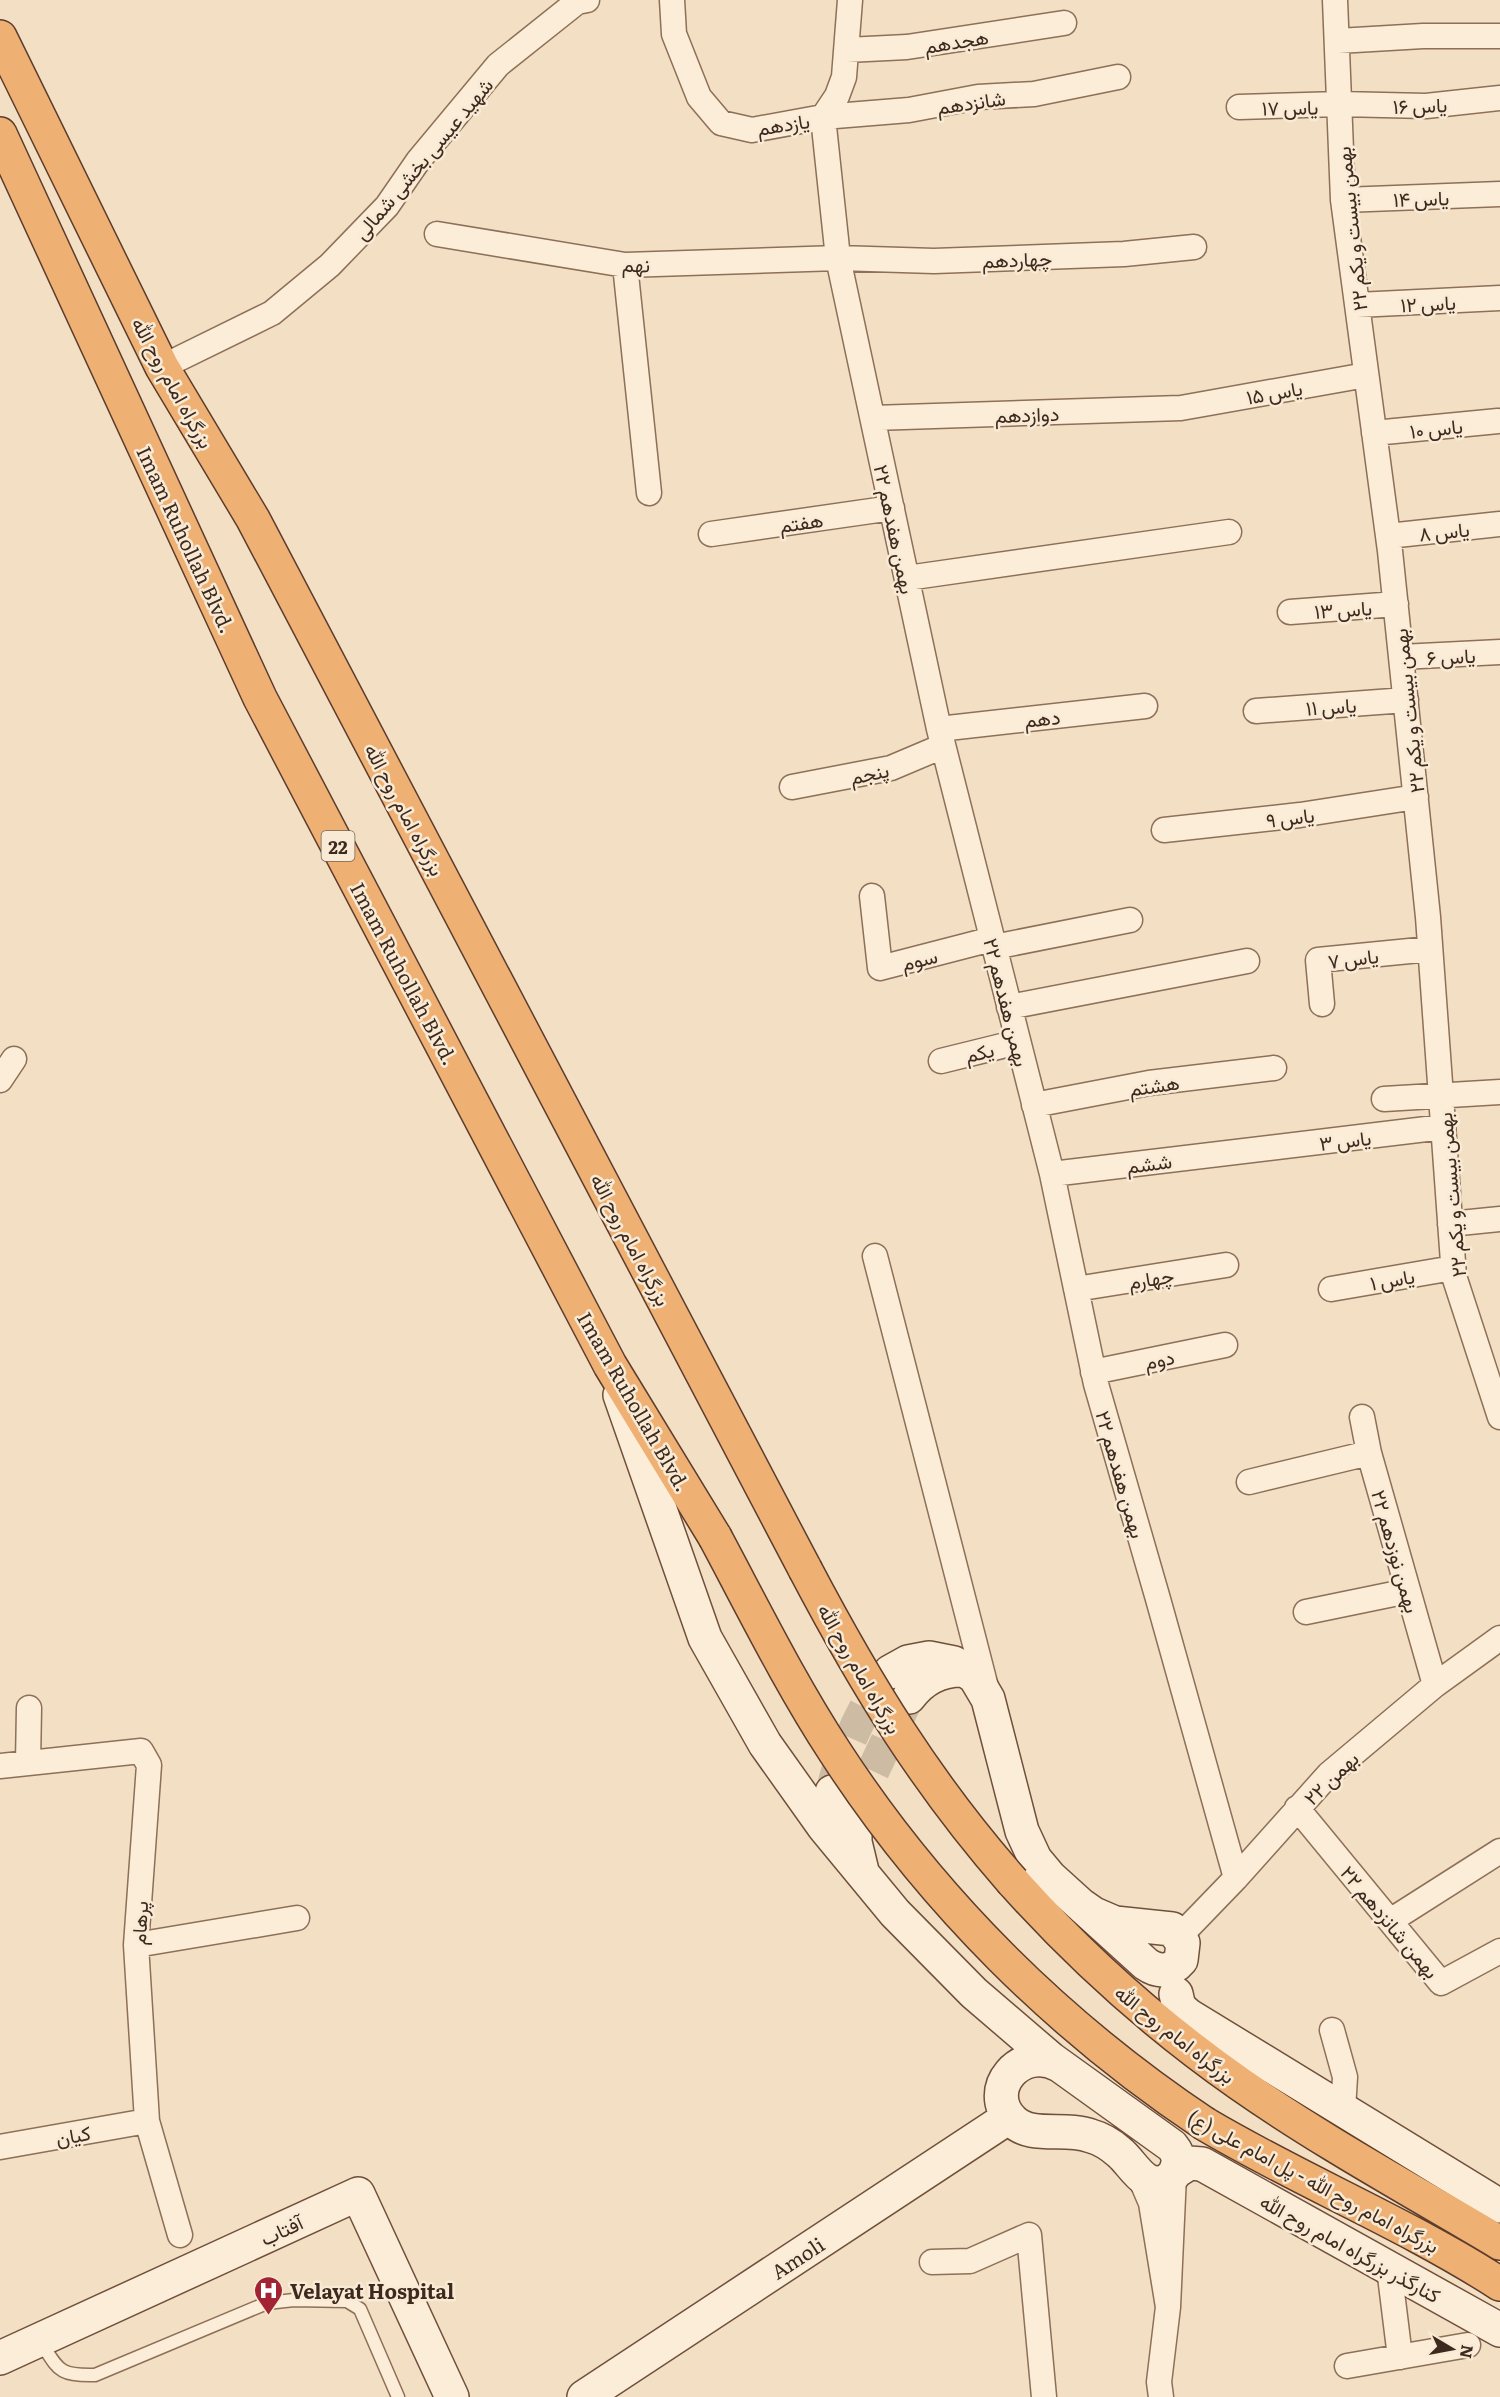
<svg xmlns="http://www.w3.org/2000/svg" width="1500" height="2397" font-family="Literata,Vazirmatn,serif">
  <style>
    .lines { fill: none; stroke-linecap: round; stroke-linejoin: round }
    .secondary-tunnel { stroke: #cebba3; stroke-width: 33; stroke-dasharray: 33 16; stroke-linecap: butt }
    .service-casing { stroke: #8e6f58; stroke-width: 15 }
    .minor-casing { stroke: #8e6f58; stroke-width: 27 }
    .secondary-casing { stroke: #70503c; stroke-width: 36 }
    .trunk-casing { stroke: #5c3d2d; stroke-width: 36 }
    .service { stroke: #fbedd8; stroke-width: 12 }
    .minor { stroke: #fbedd8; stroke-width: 24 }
    .secondary { stroke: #fbedd8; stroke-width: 33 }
    .trunk { stroke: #efb074; stroke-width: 33 }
    .trunk-bridge-casing { stroke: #5c3d2d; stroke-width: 36; stroke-linecap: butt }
    .trunk-bridge { stroke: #efb074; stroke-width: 33 }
    .labels { text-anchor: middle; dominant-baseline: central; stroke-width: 5; stroke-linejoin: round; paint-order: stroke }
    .shield { fill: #f8ead4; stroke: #756355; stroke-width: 1.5 }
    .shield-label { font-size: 18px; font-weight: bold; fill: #3d291e }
    .street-label { font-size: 20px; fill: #3d291e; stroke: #f8ead4 }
    .poi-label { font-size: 20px; font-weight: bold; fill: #3d291e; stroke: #f8ead4; text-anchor: start }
  </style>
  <rect width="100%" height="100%" fill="#f2dfc4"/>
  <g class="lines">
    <!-- secondary-tunnel -->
    <path class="secondary-tunnel" d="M834,1784C839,1760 871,1689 889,1673
      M856,1817L864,1790L905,1703"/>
    <defs>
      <path id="service" d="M40,2341C59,2370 58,2376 95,2375L267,2303L294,2300L347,2301L360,2309L398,2397"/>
      <path id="minor" d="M672,0L674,34L699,97L721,123L752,130L823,117L909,110L978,97L1034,94L1118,77
        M1335,0L1343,200L1390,551L1428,917L1454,1276L1500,1417
        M1338,41L1423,36H1500
        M847,50L907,47L1064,23
        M1239,107L1340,104L1426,106L1500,98
        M823,117L838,258L939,729L1052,1174L1096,1384L1158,1599L1236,1878
        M823,117L837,96L844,77L850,0
        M1343,200L1500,194
        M437,234L625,265L838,258L934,261L1124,254L1194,247
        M625,265L649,493
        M1357,305L1500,298
        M162,367L272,313L330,265L387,206L418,161L498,65L577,2L587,0
        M873,418L1181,408L1366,375
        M1374,433L1498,421
        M711,534L892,508
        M1388,536L1500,524
        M907,578L1229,532
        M1290,612L1396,604
        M1401,657L1500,652
        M1256,711L1406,700
        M939,729L1145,706
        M792,787L891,768L943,746
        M1164,830L1300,815L1416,797
        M872,896L880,968L992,939
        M994,947L1130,920
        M1322,1004L1318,960L1430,949
        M1009,1007L1247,961
        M941,1061L1018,1042
        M0,1080L14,1059
        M1384,1099L1500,1092
        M1034,1105L1149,1083L1274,1068
        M1052,1174L1443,1127
        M1450,1224L1500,1219
        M875,1256L987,1691
        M1076,1289L1226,1265
        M1331,1289L1453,1268
        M1093,1372L1225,1345
        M1362,1417L1369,1453L1435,1685
        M1249,1482L1369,1453
        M1306,1612L1408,1591
        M28,1763L29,1708
        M0,1766L141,1751L149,1765L136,1945L147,2121L180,2235
        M1297,1808L1441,1983L1500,1951
        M1390,1921L1500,1851
        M1180,1936L1236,1878L1329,1774L1435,1685L1500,1638
        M136,1945L297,1918
        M1332,2030L1345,2077L1343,2110
        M0,2147L147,2121
        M1139,2175L1151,2203L1168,2307L1174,2175
        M932,2262L970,2261L1029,2235L1044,2397
        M1389,2268L1400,2357
        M1347,2366L1468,2345
        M1161,2397L1159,2382L1168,2307"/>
      <path id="secondary" d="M620,1395L705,1638L765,1744L824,1827L895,1913L974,1993L1051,2059L1172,2146C1177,2152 1180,2159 1177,2167C1176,2173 1171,2178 1166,2181C1144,2191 1133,2163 1119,2152C1111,2145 1102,2139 1091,2136C1065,2126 1031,2140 1012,2120C982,2090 1021,2044 1059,2065
        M890,1672L908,1662L929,1658L954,1663L975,1677L988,1699L1022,1831L1035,1859L1050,1877L1146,1964C1159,1973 1171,1972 1181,1960L1183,1943L1172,1929L1115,1923L1094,1914L1081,1905
        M909,1697C923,1678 942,1669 965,1670
        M832,1792V1815L839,1843
        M855,1819V1842L862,1871
        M1176,1994L1179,2007L1188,2015L1500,2206
        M1175,2172L1189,2163L1202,2164L1500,2330
        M0,2358L358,2194L452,2397
        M584,2397L1009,2117"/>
      <path id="trunk" d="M0,37L162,367L253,519L805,1569
        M0,134L260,698L610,1365L715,1537
        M1013,1882C1081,1958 1157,2026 1240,2084C1323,2142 1413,2191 1500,2243
        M1205,2124C1301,2181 1405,2223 1500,2284"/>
    </defs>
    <!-- service casing -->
    <use href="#service" class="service-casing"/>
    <!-- minor casing -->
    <use href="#minor" class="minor-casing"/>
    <!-- secondary casing -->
    <use href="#secondary" class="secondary-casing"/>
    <!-- trunk casing -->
    <use href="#trunk" class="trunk-casing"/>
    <!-- service -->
    <use href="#service" class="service"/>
    <!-- minor -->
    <use href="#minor" class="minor"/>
    <!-- secondary -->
    <use href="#secondary" class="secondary"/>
    <!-- trunk -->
    <use href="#trunk" class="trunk"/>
    <defs>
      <path id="trunk-bridge" d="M715,1537C754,1610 790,1683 835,1752C931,1900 1058,2026 1205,2124
        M805,1569C866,1685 926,1783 1013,1882"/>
    </defs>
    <!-- trunk-bridge casing -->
    <use href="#trunk-bridge" class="trunk-bridge-casing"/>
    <!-- trunk-bridge -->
    <use href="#trunk-bridge" class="trunk-bridge"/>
  </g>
  <!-- icons -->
  <defs>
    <symbol id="hospital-pin" viewBox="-11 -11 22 30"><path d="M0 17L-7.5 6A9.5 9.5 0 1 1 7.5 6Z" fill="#a22333" stroke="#f8ead4"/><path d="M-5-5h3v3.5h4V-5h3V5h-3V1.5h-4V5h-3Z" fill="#fff"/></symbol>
  </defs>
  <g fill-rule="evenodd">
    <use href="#hospital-pin" x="252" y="2274" width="33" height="45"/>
  </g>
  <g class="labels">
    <!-- shield labels -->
    <rect class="shield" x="321.5" y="831" width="33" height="30" rx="4.5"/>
    <g class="shield-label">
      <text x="338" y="846">22</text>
    </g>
    <!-- street labels -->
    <g class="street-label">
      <text transform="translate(956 40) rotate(-9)">هجدهم</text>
      <text transform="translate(971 101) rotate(-8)">شانزدهم</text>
      <text transform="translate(1420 104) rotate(-2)">یاس ۱۶</text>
      <text transform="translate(1290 106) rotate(-1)">یاس ۱۷</text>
      <text transform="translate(783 123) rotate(-9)">یازدهم</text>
      <text transform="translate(422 158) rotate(-50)">شهید عیسی بخشی شمالی</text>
      <text transform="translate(1421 197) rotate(-2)">یاس ۱۴</text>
      <text transform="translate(1350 229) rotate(-96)">۲۲ بهمن بیست و یکم</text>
      <text transform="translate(1017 258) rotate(-2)">چهاردهم</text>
      <text transform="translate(636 263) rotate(1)">نهم</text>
      <text transform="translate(1428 302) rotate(-3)">یاس ۱۲</text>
      <text transform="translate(174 382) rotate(61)">بزرگراه امام روح الله</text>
      <text transform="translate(1274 391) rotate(-10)">یاس ۱۵</text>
      <text transform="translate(1027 413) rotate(-2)">دوازدهم</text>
      <text transform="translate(1436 427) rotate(-6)">یاس ۱۰</text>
      <text transform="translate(801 521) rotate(-8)">هفتم</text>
      <text transform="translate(896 529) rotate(78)">۲۲ بهمن هفدهم</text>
      <text transform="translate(1444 530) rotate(-6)">یاس ۸</text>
      <text transform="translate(187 539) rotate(65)">Imam Ruhollah Blvd.</text>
      <text transform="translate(1343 608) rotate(-4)">یاس ۱۳</text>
      <text transform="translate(1451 655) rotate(-3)">یاس ۶</text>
      <text transform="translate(1331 705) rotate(-4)">یاس ۱۱</text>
      <text transform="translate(1407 711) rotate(-96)">۲۲ بهمن بیست و یکم</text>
      <text transform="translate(1042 717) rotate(-6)">دهم</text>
      <text transform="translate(869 772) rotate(-12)">پنجم</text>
      <text transform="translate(406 809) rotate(62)">بزرگراه امام روح الله</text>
      <text transform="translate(1290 816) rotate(-7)">یاس ۹</text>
      <text transform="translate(1353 957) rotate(-7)">یاس ۷</text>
      <text transform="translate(919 958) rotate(-14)">سوم</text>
      <text transform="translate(405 973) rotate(62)">Imam Ruhollah Blvd.</text>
      <text transform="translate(1008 1002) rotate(76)">۲۲ بهمن هفدهم</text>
      <text transform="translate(979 1051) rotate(-14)">یکم</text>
      <text transform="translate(1154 1084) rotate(-8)">هشتم</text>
      <text transform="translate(1345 1139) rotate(-7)">یاس ۳</text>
      <text transform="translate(1149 1162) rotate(-7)">ششم</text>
      <text transform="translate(1450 1195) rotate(-95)">۲۲ بهمن بیست و یکم</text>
      <text transform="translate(632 1239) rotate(62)">بزرگراه امام روح الله</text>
      <text transform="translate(1151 1277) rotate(-9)">چهارم</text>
      <text transform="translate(1392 1278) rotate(-10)">یاس ۱</text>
      <text transform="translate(1159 1358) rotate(-12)">دوم</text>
      <text transform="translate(635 1401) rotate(60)">Imam Ruhollah Blvd.</text>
      <text transform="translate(1122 1474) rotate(74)">۲۲ بهمن هفدهم</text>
      <text transform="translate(1397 1551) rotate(74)">۲۲ بهمن نوزدهم</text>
      <text transform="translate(861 1668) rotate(60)">بزرگراه امام روح الله</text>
      <text transform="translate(1330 1777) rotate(-44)">۲۲ بهمن</text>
      <text transform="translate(1391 1921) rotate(50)">۲۲ بهمن شانزدهم</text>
      <text transform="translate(138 1923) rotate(-87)">پرهام</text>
      <text transform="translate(1176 2033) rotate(38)">بزرگراه امام روح الله</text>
      <text transform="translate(73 2134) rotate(-10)">کیان</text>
      <text transform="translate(1314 2180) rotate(28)">بزرگراه امام روح الله - پل امام علی (ع)</text>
      <text transform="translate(281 2229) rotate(-25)">آفتاب</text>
      <text transform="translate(1351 2247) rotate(29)">کنارگذر بزرگراه امام روح الله</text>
      <text transform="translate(797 2257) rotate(-33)">Amoli</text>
    </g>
    <!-- poi labels -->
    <g class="poi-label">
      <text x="290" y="2290">Velayat Hospital</text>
    </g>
  </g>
  <!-- north arrow -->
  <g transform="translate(1452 2349) rotate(100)" stroke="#f8ead4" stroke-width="4.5" paint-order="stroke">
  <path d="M0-4.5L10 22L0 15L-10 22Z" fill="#3d291e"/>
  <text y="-9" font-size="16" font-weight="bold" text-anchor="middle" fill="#3d291e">N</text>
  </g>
</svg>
